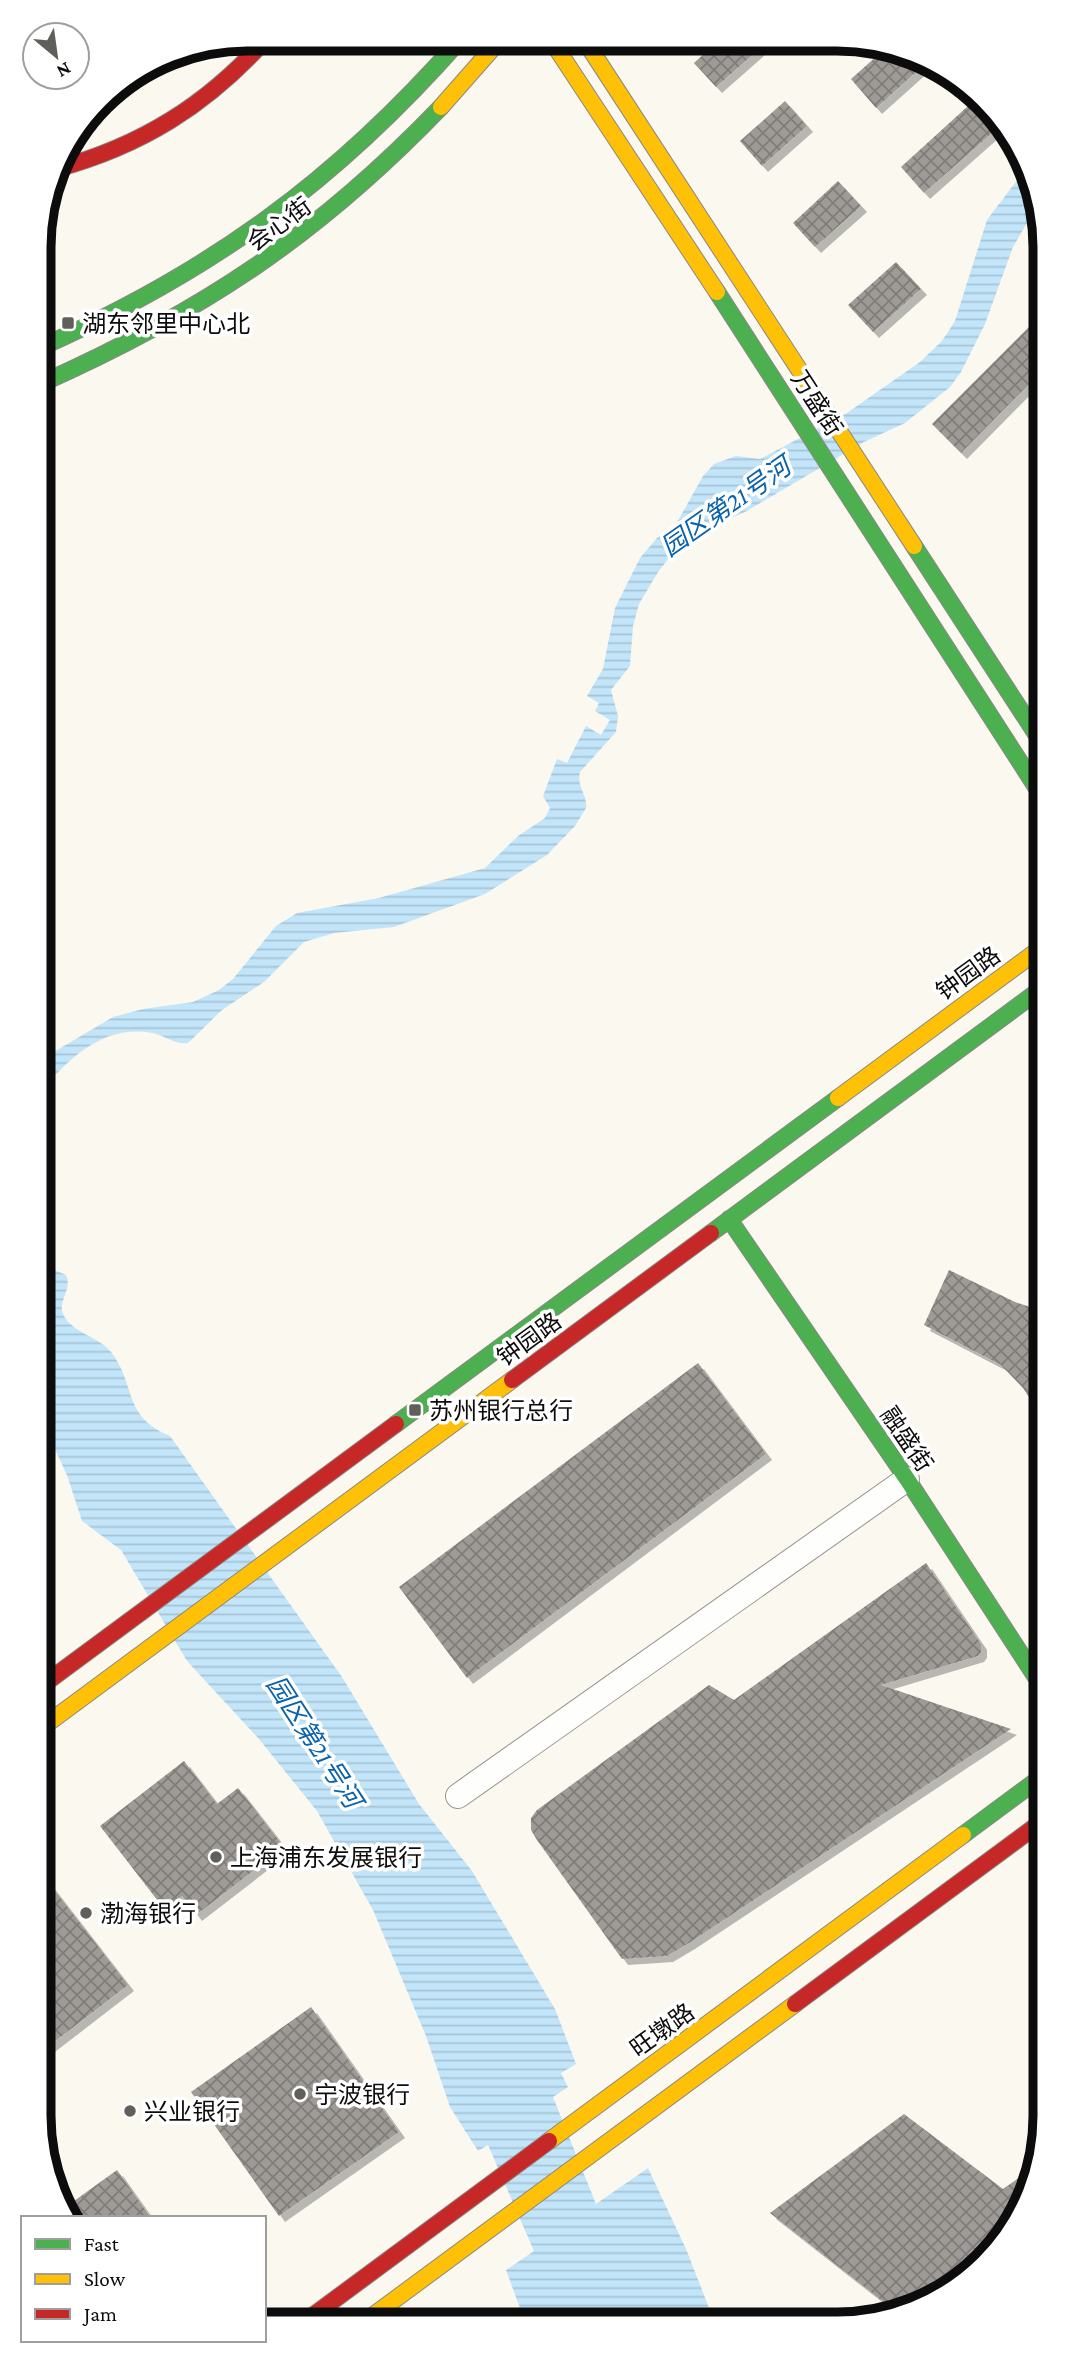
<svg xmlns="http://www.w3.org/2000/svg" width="1084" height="2363" font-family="'Crimson Pro','Noto Sans SC',serif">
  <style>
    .water { fill: url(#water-rules) }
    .building { fill: url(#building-cross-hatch); filter: url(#shadow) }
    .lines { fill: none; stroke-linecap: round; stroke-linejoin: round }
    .street-casing { stroke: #94928f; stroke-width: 26 }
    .fast-casing { stroke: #8a8985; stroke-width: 18 }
    .slow-casing { stroke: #8a8985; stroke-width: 18 }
    .jam-casing { stroke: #8a8985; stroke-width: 18 }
    .street { stroke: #fefefd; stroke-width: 24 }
    .fast { stroke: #4caf50; stroke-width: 16 }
    .slow { stroke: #ffc107; stroke-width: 16 }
    .jam { stroke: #c62828; stroke-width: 16 }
    .poi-dot { fill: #605f5c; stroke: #fff; stroke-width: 2.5 }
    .labels { text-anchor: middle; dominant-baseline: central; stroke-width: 7; stroke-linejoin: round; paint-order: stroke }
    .street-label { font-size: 24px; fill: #0c0c0c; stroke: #fff }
    .poi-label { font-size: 24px; fill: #0c0c0c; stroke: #fff; text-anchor: start }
    .water-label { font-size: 26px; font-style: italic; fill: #0962ab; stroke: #fff }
    .rim { fill: none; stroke: #0c0c0c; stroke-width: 9 }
  </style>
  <defs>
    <pattern id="water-rules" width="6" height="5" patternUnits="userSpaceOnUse" patternTransform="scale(1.75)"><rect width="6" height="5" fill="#c2e5f9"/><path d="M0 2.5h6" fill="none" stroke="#a6c3d4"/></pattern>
    <pattern id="building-cross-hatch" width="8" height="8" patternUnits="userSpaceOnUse" patternTransform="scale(1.75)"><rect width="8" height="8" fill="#9e9a96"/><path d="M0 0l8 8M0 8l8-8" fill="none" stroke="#7f7c79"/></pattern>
    <filter id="shadow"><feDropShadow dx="6" dy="6" stdDeviation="0" flood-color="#0004"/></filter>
  </defs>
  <rect width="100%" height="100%" fill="#fbf8f0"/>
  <!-- water -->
  <path class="water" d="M1027,167L1038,193V204L1013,247L985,324L961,372L950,387L905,423L864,442L745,512L705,530L675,550L658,572L639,604L633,626L630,666L611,690L618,716L616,732L580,772C576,786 588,796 586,808L575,826L547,855L485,894L394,927L334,933L304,942L264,982L222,1010L188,1043C175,1045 164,1035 152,1033C105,1024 69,1057 42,1091V1059L113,1017L143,1009L193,1002L219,990L233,979L276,926L297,913L379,898L485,868L518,836L545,818L550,808L543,796L557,759L567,763L586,726L601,735L610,720L595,711L599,703L587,696L603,669L615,608L640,558L657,538L675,526L703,476L714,464L736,456L760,459L847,413L920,362L942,341L955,321L987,220Z
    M43,1265L66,1275C73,1290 56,1302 64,1316C73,1333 98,1336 111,1352C137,1386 122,1416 170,1436L342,1677L419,1804L472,1871L555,2009L576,2064L561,2073L568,2087L553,2097L596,2204L648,2168L686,2249L713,2318L524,2319L506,2270L534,2251L488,2145L478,2151L450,2107L426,2036L373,1910L317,1811L259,1739L187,1661L121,1550L82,1521L67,1475L43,1424Z"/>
  <!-- building -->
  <path class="building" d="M718,41H723L767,42L716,87L694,63Z
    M887,47L924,65L876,108L851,79Z
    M979,96L1002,124L924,193L901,167Z
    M785,101L807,126L762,166L740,141Z
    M838,181L861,206L815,247L793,223Z
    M896,262L921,289L873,332L848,305Z
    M1039,317V374L961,453L932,424Z
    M949,1270L1015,1302L1042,1311L1043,1419L1023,1388L1001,1365L924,1325Z
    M698,1363L766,1454L467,1678L399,1587Z
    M926,1563L981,1644V1652L978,1656L881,1685L1011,1729L689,1943L667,1956L622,1959L537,1840L531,1830V1818L537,1810L709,1685L734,1700Z
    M184,1761L217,1804L238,1788L284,1847L196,1915L182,1896L165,1910L100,1826Z
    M45,1878L128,1985L45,2049Z
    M311,2007L399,2132L279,2216L191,2092Z
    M904,2114L1003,2189L1037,2165L1030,2195L994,2253L952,2290L899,2314L770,2213Z
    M117,2170L151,2218H67L63,2209Z"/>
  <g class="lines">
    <defs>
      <path id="street" d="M458,1796L907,1479"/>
      <path id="fast" d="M717,292L1040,793
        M39,348C211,272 336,181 460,40
        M40,384C202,312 318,235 441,107
        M914,546L1040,740
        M729,1219L907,1479L1043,1688
        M711,1233L1041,989
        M396,1424L838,1098
        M963,1835L1044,1775"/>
      <path id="slow" d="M551,40L717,292
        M585,41L914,546
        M441,107L500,40
        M838,1098L1041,948
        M44,1726L512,1380
        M549,2141L963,1835
        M367,2320L795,2004"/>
      <path id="jam" d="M56,169C141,146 207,105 266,39
        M512,1380L711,1233
        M44,1684L396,1424
        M795,2004L1044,1820
        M307,2320L549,2141"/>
    </defs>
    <!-- street casing -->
    <use href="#street" class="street-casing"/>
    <!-- fast casing -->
    <use href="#fast" class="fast-casing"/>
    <!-- slow casing -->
    <use href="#slow" class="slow-casing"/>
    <!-- jam casing -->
    <use href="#jam" class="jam-casing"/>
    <!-- street -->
    <use href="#street" class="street"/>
    <!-- fast -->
    <use href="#fast" class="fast"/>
    <!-- slow -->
    <use href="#slow" class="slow"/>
    <!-- jam -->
    <use href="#jam" class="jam"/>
  </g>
  <!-- markers -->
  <g class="poi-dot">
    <rect x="61" y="316" width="14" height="14" rx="3.5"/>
    <rect x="408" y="1403" width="14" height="14" rx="3.5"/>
    <circle cx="216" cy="1857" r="7"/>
    <circle cx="86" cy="1913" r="7"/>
    <circle cx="300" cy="2094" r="7"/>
    <circle cx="130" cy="2111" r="7"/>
  </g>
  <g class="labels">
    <!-- street labels -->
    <g class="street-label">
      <text transform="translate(279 224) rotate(-36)">会心街</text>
      <text transform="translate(817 403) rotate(57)">万盛街</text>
      <text transform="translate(968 973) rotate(-36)">钟园路</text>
      <text transform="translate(529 1339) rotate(-36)">钟园路</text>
      <text transform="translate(907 1439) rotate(56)">融盛街</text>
      <text transform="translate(662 2030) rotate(-36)">旺墩路</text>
    </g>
    <!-- poi labels -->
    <g class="poi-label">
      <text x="82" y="323">湖东邻里中心北</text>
      <text x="429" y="1410">苏州银行总行</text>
      <text x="230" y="1857">上海浦东发展银行</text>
      <text x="100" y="1913">渤海银行</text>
      <text x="314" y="2094">宁波银行</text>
      <text x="144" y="2111">兴业银行</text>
    </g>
    <!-- water labels -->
    <g class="water-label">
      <text transform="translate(726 507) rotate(-35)">园区第21号河</text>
      <text transform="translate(314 1742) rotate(57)">园区第21号河</text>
    </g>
  </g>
  <!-- crop -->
  <path d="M0 0H1084V2363H0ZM247 51H837A196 196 0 0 1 1033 247V2116A196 196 0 0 1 837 2312H247A196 196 0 0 1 51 2116V247A196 196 0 0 1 247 51Z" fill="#fff" fill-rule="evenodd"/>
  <path class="rim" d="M247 51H837A196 196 0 0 1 1033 247V2116A196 196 0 0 1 837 2312H247A196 196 0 0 1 51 2116V247A196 196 0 0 1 247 51Z"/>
  <!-- legend -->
  <rect x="21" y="2216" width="245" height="126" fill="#ffffff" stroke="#9e9e9e" stroke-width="2"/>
  <rect x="35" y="2239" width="35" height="10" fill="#4caf50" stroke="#9e9e9e" stroke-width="2"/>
  <text x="84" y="2251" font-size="21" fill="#0c0c0c">Fast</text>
  <rect x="35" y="2274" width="35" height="10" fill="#ffc107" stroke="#9e9e9e" stroke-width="2"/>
  <text x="84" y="2286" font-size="21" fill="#0c0c0c">Slow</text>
  <rect x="35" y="2309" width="35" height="10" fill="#c62828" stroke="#9e9e9e" stroke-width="2"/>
  <text x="84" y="2321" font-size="21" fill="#0c0c0c">Jam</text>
  <!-- north arrow -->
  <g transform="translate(56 56) rotate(151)"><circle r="33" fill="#ffffff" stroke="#9e9e9e" stroke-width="2"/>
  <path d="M0-5L12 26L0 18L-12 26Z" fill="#605f5c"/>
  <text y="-10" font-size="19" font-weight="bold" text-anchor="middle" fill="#0c0c0c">N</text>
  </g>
</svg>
